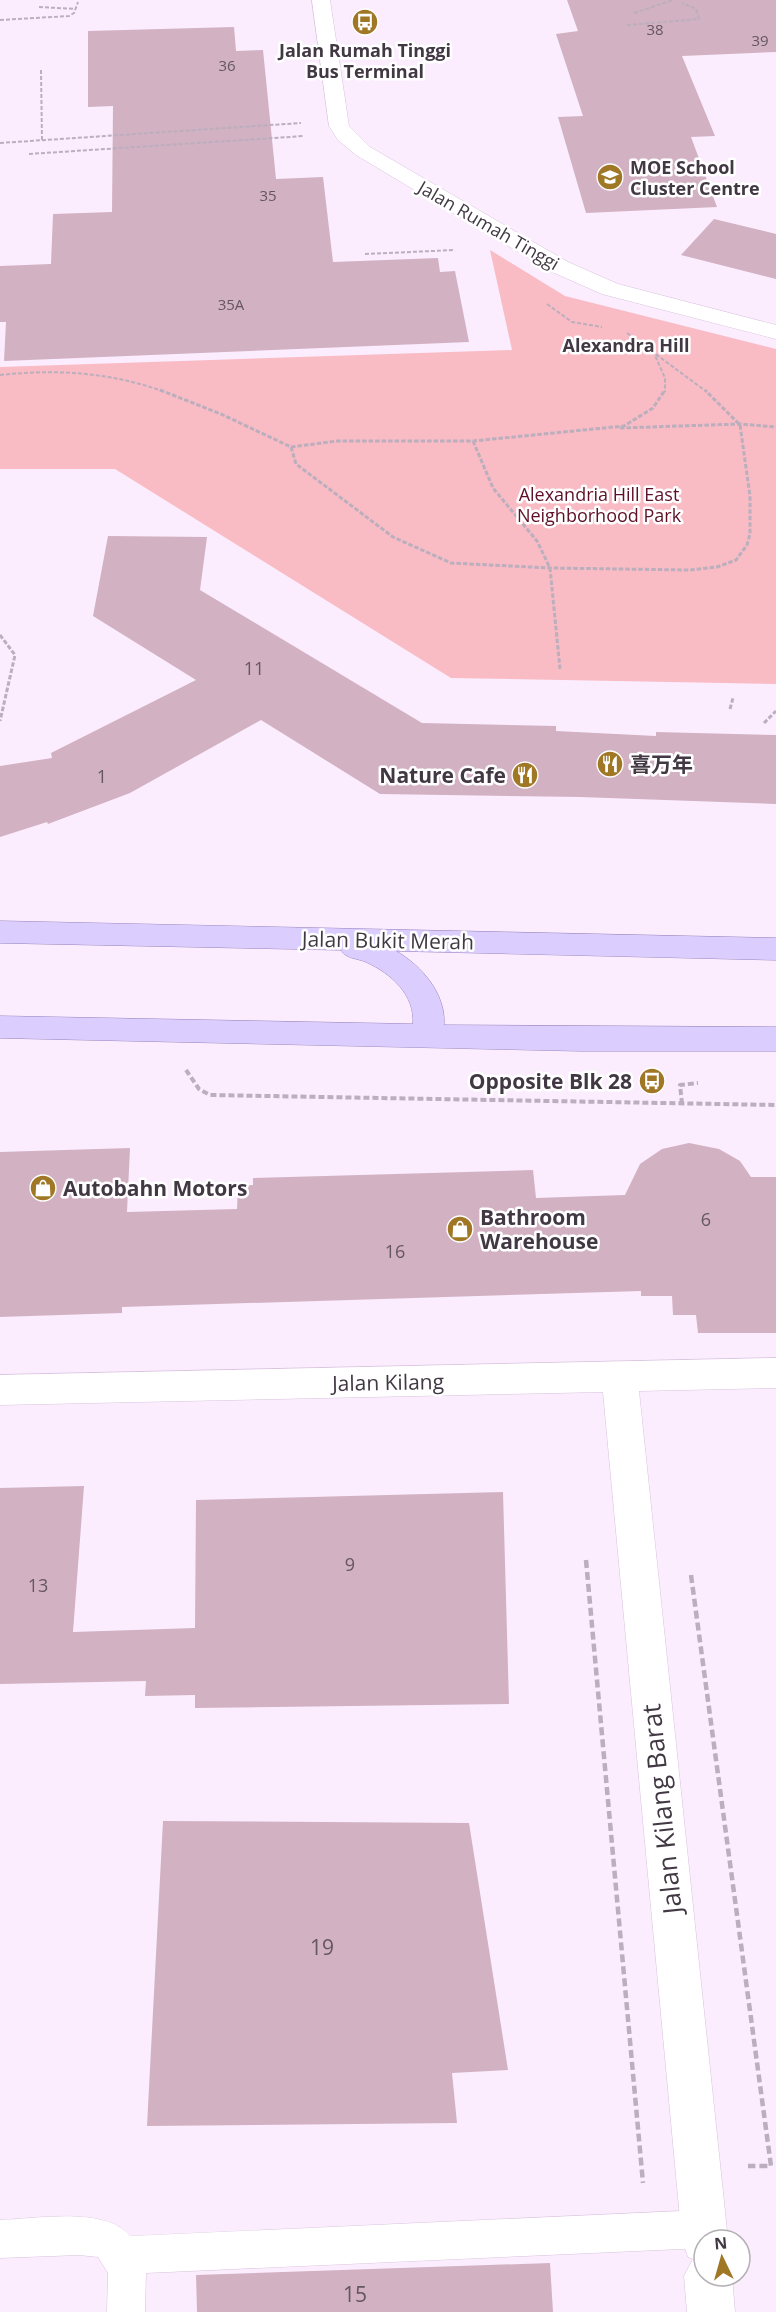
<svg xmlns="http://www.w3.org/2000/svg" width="776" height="2312" font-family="'Open Sans','Noto Sans SC',sans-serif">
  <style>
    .green { fill: #f9bcc5 }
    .building { fill: #d2b1c3 }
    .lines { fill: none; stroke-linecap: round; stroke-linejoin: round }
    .service-casing { stroke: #d8c2dd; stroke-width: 1 }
    .minor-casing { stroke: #d8c2dd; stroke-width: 1 }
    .primary-casing { stroke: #9683bd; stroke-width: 1 }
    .path-far3 { stroke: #bbaebd; stroke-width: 2; stroke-dasharray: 4 2; stroke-linecap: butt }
    .path-far2 { stroke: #bbaebd; stroke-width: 3; stroke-dasharray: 4.5 2; stroke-linecap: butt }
    .path-far1 { stroke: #bbaebd; stroke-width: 4; stroke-dasharray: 6 3; stroke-linecap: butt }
    .path { stroke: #bbaebd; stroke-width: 4.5; stroke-dasharray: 8 4; stroke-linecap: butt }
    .service { fill: #fff; fill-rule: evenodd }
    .minor { fill: #fff; fill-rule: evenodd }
    .primary { fill: #dbcdfe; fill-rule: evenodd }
    .labels { text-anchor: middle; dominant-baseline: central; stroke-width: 5; stroke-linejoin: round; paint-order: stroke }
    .far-number-label { font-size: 15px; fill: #655663 }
    .far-poi-label { font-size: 18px; font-weight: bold; fill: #413843; stroke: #fff }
    .far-street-label { font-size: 18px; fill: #413843; stroke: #fff }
    .far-neighbourhood-label { font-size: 18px; font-weight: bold; fill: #413843; stroke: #fff }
    .far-park-label { font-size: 18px; fill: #5d1027; stroke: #fff }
    .number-label { font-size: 18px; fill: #655663 }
    .poi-label { font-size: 21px; font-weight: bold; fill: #413843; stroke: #fff; text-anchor: start }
    .street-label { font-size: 21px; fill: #413843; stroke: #fff }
    .near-number-label { font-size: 21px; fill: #655663 }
    .near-street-label { font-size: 26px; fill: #413843; stroke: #fff }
  </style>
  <rect width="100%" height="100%" fill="#fbedfe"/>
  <!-- green -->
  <path class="green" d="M490,250L565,296L776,349V684L451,678L115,469H0V367L512,350Z"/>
  <!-- building -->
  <path class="building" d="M567,0H776V52L682,56L715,136L691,137L717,207L586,213L558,117L583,116L556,34L578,31Z
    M234,27L236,51L263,50L276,179L323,177L333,262L438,258L440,272L455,271L469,342L4,361L6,322H0V266L51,264L53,214L112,212L113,106L88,107V31Z
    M714,219L776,234V279L681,255Z
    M108,536L207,537L200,590L422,723L556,726V731L656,736V732L776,735V804L580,797L380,794L261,720L130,793L48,824L47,822L0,837V766L52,758L51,753L196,680L93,616Z
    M689,1143L719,1149L740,1161L751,1177H776V1333H698L696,1315H673L672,1296H641V1291L122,1307V1313L0,1317V1152L130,1148L127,1212L237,1209L238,1186L253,1185V1178L533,1170L536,1198L625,1195L640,1164L662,1149Z
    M84,1486L73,1632L195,1628L196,1500L503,1492L509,1704L195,1708V1695L145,1696L146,1681L0,1684V1488Z
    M163,1821L469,1823L508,2070L452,2073L457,2123L147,2126Z
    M550,2263L553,2312H197L196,2275Z"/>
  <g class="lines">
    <defs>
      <path id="service" d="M704,2210L717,2216L723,2229L718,2240H704V2248L146,2273L145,2312H107L108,2273L98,2257L79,2255L0,2258V2220C36,2219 106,2206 130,2236Z"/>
      <path id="minor" d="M312,0H330L349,126L370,147L568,262L618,284L776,325V339L602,294L552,272L356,155L338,140L329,126Z
        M776,1358V1388L639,1391L728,2240H704V2276H732L735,2312H687L684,2276L693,2259L688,2257L682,2240L603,1392L0,1405V1375Z"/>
      <path id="primary" d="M0,921L776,938V960L396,951C422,966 446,994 444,1025L776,1027V1051H580L0,1038V1016L413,1024C415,995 392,974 366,962C357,958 346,959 341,950L0,943Z"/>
    </defs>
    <!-- service casing -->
    <use href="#service" class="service-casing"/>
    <!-- minor casing -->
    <use href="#minor" class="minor-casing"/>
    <!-- primary casing -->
    <use href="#primary" class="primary-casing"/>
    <!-- path-far3 -->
    <path class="path-far3" d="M39,7L76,9
      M634,13L673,0
      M0,20L69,16L74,13L78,2
      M627,25L699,19L696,9L682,3
      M41,70L42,141
      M0,143L301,123
      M29,154L304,136
      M365,254L455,250
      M547,304L572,322L602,327
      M627,333L707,392
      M653,351L665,378V392
      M0,375C57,369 110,372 165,392"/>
    <!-- path-far2 -->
    <path class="path-far2" d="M160,390L221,414L291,447L296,464L393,537L451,563L550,568L690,570L717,567L736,560L747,545L750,534V496L740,425L705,390
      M620,428L740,424L776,427
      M473,441L493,488L537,541L550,568L560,669
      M291,447L337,441H473L624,426L653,408L665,390
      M0,635L15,655L0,721
      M730,709L733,698
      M764,723L776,711"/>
    <!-- path-far1 -->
    <path class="path-far1" d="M186,1070L199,1089L210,1095L776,1105
      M682,1104L680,1085L698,1083"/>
    <!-- path -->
    <path class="path" d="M586,1560L643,2183
      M691,1575L771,2166H748"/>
    <!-- service -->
    <use href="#service" class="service"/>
    <!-- minor -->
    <use href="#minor" class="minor"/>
    <!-- primary -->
    <use href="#primary" class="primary"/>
  </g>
  <!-- icons -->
  <defs>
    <symbol id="bus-disc" viewBox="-11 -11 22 22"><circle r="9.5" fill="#9f7725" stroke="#fff"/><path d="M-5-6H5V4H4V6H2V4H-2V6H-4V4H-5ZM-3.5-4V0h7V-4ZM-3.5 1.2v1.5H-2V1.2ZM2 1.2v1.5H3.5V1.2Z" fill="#fff"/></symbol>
    <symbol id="school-disc" viewBox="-11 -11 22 22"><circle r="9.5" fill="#9f7725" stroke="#fff"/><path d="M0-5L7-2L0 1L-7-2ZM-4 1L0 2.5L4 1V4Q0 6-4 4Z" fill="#fff"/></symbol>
    <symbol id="restaurant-disc" viewBox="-11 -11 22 22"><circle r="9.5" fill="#9f7725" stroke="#fff"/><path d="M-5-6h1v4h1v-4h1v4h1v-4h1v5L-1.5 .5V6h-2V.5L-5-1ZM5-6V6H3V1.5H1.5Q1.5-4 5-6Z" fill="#fff"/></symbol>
    <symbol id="shop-disc" viewBox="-11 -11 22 22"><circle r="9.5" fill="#9f7725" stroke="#fff"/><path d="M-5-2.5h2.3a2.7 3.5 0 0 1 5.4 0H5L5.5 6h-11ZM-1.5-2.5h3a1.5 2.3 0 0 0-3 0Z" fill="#fff"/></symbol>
  </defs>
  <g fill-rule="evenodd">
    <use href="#bus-disc" x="350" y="7" width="30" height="30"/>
    <use href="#school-disc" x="595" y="162" width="30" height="30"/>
    <use href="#restaurant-disc" x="595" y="749" width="30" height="30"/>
    <use href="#restaurant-disc" x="510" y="760" width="30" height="30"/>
    <use href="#bus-disc" x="637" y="1066" width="30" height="30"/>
    <use href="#shop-disc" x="28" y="1173" width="30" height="30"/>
    <use href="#shop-disc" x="445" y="1214" width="30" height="30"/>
  </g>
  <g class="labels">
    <!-- far-number labels -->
    <g class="far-number-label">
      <text x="655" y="29">38</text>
      <text x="760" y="40">39</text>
      <text x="227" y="65">36</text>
      <text x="268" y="195">35</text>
      <text x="231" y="304">35A</text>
    </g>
    <!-- far-poi labels -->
    <g class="far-poi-label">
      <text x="365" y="50">Jalan Rumah Tinggi<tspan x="365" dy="21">Bus Terminal</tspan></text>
      <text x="630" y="167" text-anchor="start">MOE School<tspan x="630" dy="21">Cluster Centre</tspan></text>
    </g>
    <!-- far-street labels -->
    <g class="far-street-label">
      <text transform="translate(489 225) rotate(30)">Jalan Rumah Tinggi</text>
    </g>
    <!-- far-neighbourhood labels -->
    <g class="far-neighbourhood-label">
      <text x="626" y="345">Alexandra Hill</text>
    </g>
    <!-- far-park labels -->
    <g class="far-park-label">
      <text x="599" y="494">Alexandria Hill East<tspan x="599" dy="21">Neighborhood Park</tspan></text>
    </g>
    <!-- number labels -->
    <g class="number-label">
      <text x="254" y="668">11</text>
      <text x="102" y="776">1</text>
      <text x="706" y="1219">6</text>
      <text x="395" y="1251">16</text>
      <text x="350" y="1564">9</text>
      <text x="38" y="1585">13</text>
    </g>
    <!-- poi labels -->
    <g class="poi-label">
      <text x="630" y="764">喜万年</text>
      <text x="506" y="775" text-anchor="end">Nature Cafe</text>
      <text x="632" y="1081" text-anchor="end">Opposite Blk 28</text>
      <text x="63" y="1188">Autobahn Motors</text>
      <text x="480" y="1217">Bathroom<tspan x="480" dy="24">Warehouse</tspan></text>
    </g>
    <!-- street labels -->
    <g class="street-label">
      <text transform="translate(388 940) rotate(1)">Jalan Bukit Merah</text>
      <text transform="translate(388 1382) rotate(-1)">Jalan Kilang</text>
    </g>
    <!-- near-number labels -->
    <g class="near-number-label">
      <text x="322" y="1947">19</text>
      <text x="355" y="2294">15</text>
    </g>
    <!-- near-street labels -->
    <g class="near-street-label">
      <text transform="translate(661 1809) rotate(-96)">Jalan Kilang Barat</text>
    </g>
  </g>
  <!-- north arrow -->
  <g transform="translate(722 2258) rotate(355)"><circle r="28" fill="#ffffff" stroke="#b3afb4" stroke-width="1.5"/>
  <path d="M0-4.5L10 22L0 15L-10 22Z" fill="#9f7725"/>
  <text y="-9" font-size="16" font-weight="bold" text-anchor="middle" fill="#413843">N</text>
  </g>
</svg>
